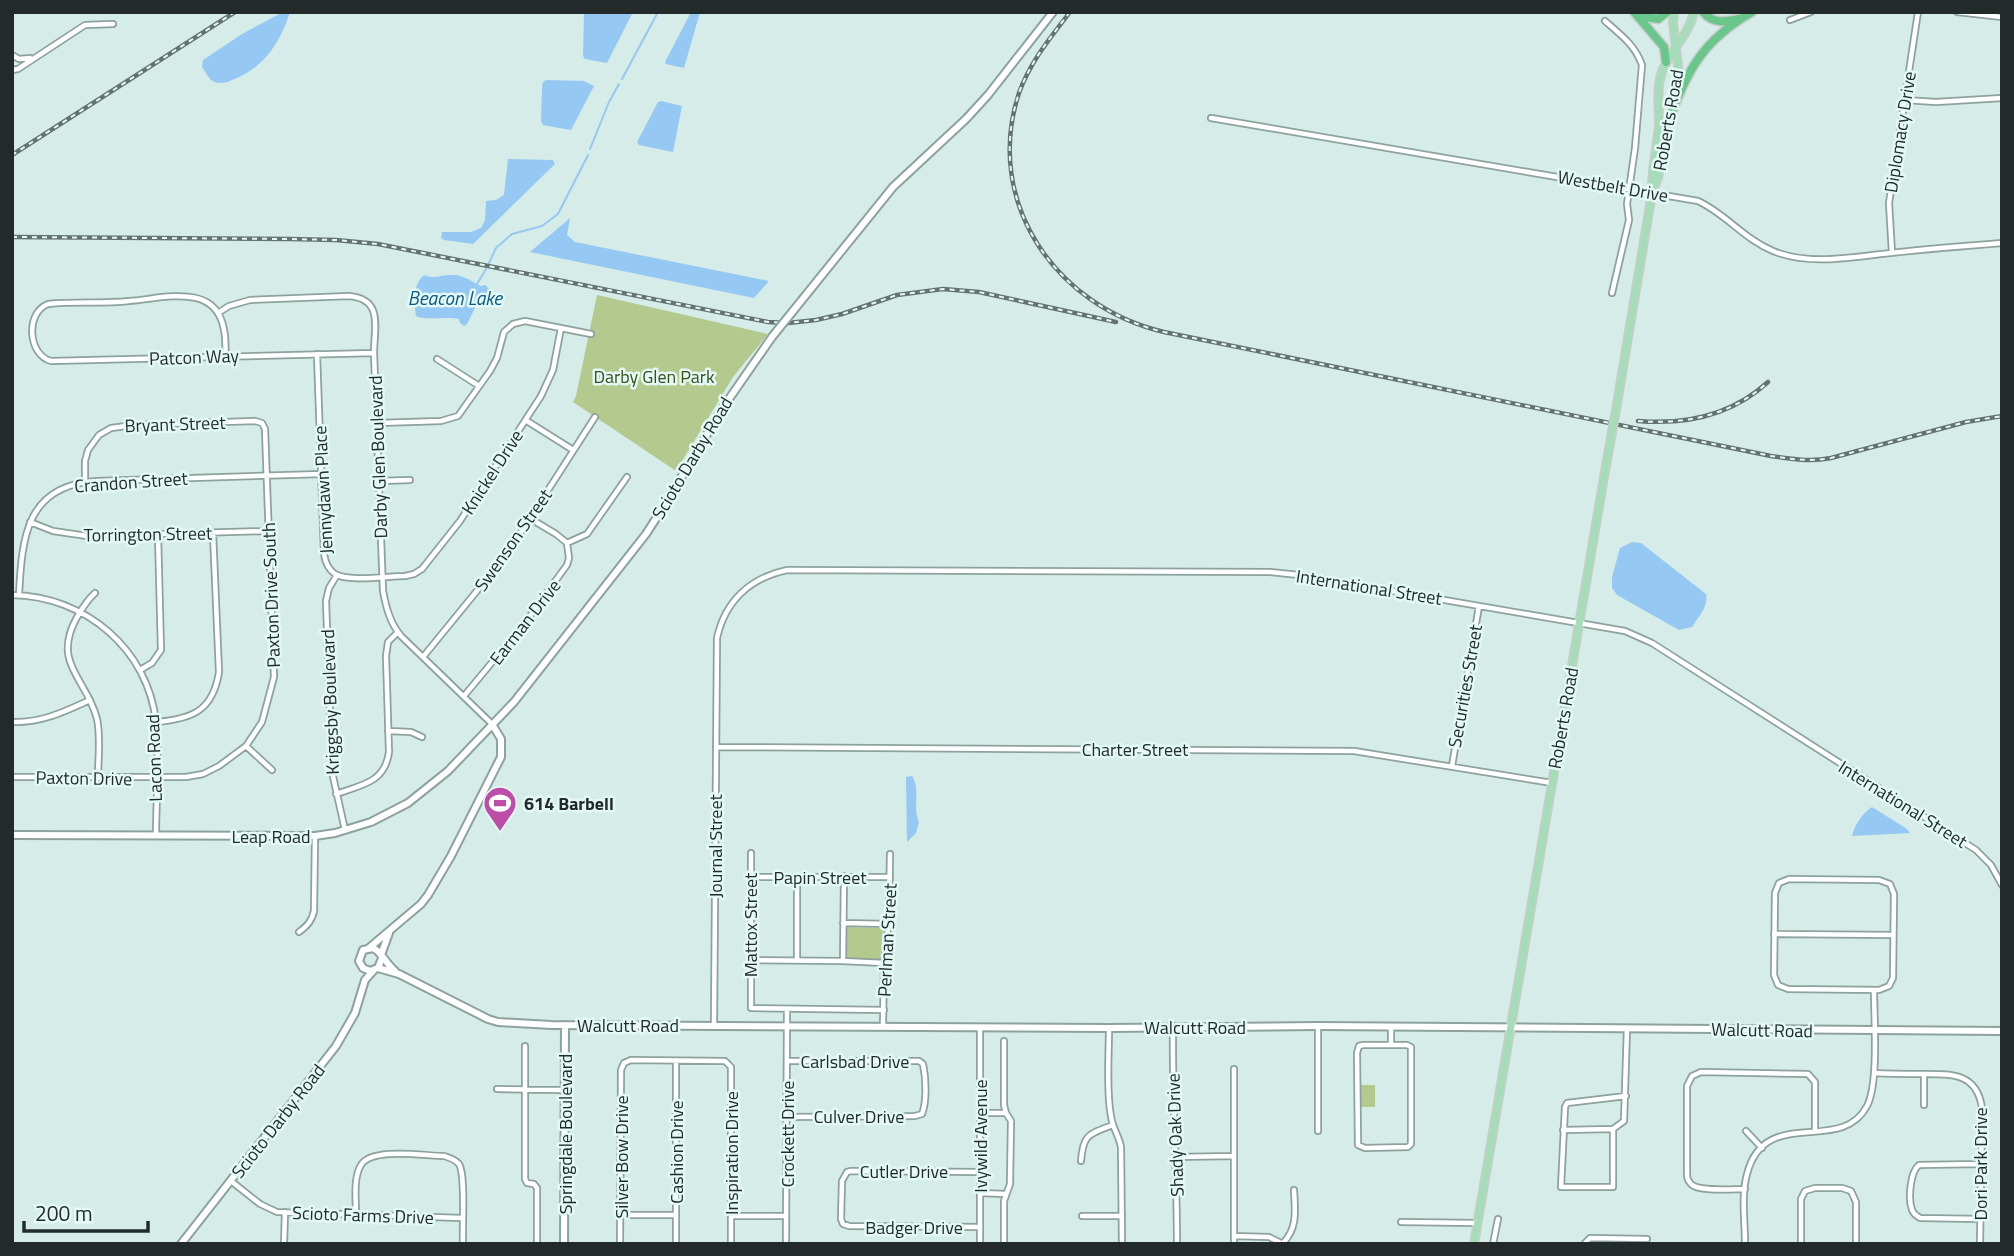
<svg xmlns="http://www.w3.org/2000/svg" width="2014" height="1256" font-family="'Titillium Web',sans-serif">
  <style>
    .green { fill: #b4c98e }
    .water { fill: #95c8f3 }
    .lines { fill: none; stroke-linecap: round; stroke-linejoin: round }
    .stream { stroke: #95c8f3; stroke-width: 2 }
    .street-casing { stroke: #8da29e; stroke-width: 8 }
    .secondary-casing { stroke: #8da29e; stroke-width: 10 }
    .primary-casing { stroke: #cacccc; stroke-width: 10 }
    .highway-casing { stroke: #cacccc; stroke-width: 11 }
    .street { stroke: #fff; stroke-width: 4.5 }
    .secondary { stroke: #fff; stroke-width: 6 }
    .primary { stroke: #a6ddb9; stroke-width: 7 }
    .highway { stroke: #6ac78b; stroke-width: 8 }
    .rail-casing { stroke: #657370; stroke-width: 4.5 }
    .rail { stroke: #e2f9f5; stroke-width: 2; stroke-dasharray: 5; stroke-linecap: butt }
    .secondary-bridge-casing { stroke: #8da29e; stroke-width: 10; stroke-linecap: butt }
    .primary-bridge-casing { stroke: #cacccc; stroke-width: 10; stroke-linecap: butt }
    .secondary-bridge { stroke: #fff; stroke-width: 6 }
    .primary-bridge { stroke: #a6ddb9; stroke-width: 7 }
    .labels { text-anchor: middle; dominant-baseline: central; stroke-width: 5; stroke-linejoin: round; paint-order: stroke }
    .street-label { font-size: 18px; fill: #232b2a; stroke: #e2f9f5 }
    .park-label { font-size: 18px; fill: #3d4d18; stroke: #e2f9f5 }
    .poi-label { font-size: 18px; font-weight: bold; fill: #232b2a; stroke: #e2f9f5; text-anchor: start }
    .water-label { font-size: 19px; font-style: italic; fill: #0a5788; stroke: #e2f9f5 }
  </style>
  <rect width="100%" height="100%" fill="#d5ece8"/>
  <!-- green -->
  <path class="green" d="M597,295L768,334L733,377L676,471L573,402L576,396Z
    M847,927L883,928L880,959H847Z
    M1360,1085H1375V1107H1360Z"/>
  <!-- water -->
  <path class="water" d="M283,12H290C280,43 264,68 232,80C226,83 218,85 211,80C208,77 205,71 202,67L203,60L242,34Z
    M584,12H633L607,63L585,59L583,56Z
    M694,12H700L684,68L666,64L665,62L690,14Z
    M546,80L584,81L594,86L571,130L543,125L541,121L542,87L543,82Z
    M661,101L682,106L673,152L639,145L637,142L658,102Z
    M508,159L553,160L555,164L473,244L444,240L441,238L442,232H471L481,228L485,220L486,201L496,200L504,195Z
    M570,218L567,235L575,242L769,281L754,298L530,252Z
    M424,275C434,280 442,274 453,275C464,275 472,282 481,286L485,285L492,291L493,296L478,302L467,324L464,326L460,323L459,319C446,316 426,321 416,316C414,302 413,284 424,275Z
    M1632,542L1641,543L1706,594C1709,606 1698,617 1692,627L1679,630L1617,595L1612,588V577L1620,548Z
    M912,776C921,790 912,807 919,822L916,833L907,842L906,777Z
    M1872,807L1907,829L1910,833L1852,836C1855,824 1862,814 1872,807Z"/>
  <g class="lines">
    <!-- stream -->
    <path class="stream" d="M622,79L658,12
      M590,149L609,102L619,84
      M489,263L496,248L512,234L542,226L558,214L588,155
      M477,284L486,269"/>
    <defs>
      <path id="street" d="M1957,12L2002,17
        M1790,20L1811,12
        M1605,21C1621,35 1635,45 1642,65L1635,148L1627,204L1629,220L1612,293
        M12,55L19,59L30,58
        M12,70L18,69L85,25L113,24
        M1905,100L1936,102L2002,98
        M1211,118L1698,201C1726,214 1744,239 1773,251C1810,266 1852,257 1890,253C1927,249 1964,246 2002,243
        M1892,253L1889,203L1918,12
        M218,313L229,306L250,300L349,296C384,299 374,328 374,353L383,591C386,607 390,623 401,636L492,724
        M317,354L324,554C325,561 328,569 335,574C348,582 388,576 405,576L414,574L422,569L460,521L541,396L553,370L561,328
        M226,356C225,348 226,338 224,330C216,281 162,299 129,301C102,304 75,301 48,304C25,313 28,355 51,361L374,353
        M437,359L479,386
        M527,421L573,450
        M378,423L441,421L458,416L490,371L497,358L504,332L513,324L525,321L591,334
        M380,481L410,480
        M30,522L53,531L87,536L268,531
        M567,543L587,534L627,477
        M337,575L329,588L326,601L332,772L345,830
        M95,593C86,601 82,609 76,619C52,664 87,679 97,719C101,737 98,759 98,778
        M12,595C85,596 148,649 156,722C160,758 156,799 156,836
        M19,595C22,537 26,485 97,481L322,474
        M423,657L507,554L595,417
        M140,670L152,663L161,650L158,535
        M464,696L524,624L567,565L569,558L567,543L556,534L531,519
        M12,722C41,723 64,712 90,700
        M156,722C192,719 213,711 219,672L213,533
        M388,731L411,732L422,737
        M246,746L272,770
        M716,747L1354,751L1552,783
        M1452,766L1479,606
        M12,777H186L203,774L219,766L246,746L262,722L274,677L265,429L262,423L255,421L134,425L111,428L99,435L88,450L85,461V481
        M336,794C361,785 385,783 389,752L386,656L388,642L398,632
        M751,853V1008L884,1010
        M751,877H890
        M797,877V960
        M1789,879L1879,880L1890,884L1894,894L1893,978L1889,986L1879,990L1788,989L1778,985L1774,975L1775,893L1779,883Z
        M843,923L889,924
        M299,932C307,926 312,921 314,911L315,836
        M1774,934L1893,935
        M750,960L843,961L884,963
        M843,961L844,876
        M714,1025L717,638C725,601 750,578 787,570L1270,572L1299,575L1625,631L1652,643L1976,850L1991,865L2002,885
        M883,1025L884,963L889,919L890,854
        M1173,1026C1172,1099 1177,1171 1177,1244
        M1318,1026V1131
        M1391,1027V1045
        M1109,1028C1109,1054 1106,1091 1111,1116C1112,1127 1119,1136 1121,1147L1122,1244
        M1004,1041V1105L1006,1113
        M1363,1045H1407L1411,1047V1144L1408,1147L1365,1148L1358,1145L1357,1053L1359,1046Z
        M525,1046V1179L527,1183L534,1184L537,1188V1244
        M1234,1069V1244
        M1874,1073C1891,1074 1907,1074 1924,1074C1952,1074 1977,1073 1982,1108L1980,1244
        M1924,1074V1105
        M497,1089L564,1090
        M980,1113H1006L1011,1121L1010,1184L1004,1201V1244
        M787,1117L915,1116L922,1114C927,1101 926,1078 923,1064L919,1061H787
        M1613,1129V1187H1561L1565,1107L1567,1103L1626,1096
        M1563,1130L1613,1129L1624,1121L1627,1028
        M1746,1131L1762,1148
        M1176,1157L1234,1156
        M1081,1161C1083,1134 1089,1134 1113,1125
        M231,1181L260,1204L277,1212L462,1218
        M1745,1189C1733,1189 1698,1192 1691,1184C1687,1180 1687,1177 1687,1172V1086L1692,1076L1701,1072L1808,1074L1815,1082V1131
        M980,1193L1006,1194
        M356,1214C356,1200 353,1178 361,1165C372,1147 425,1156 444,1156C450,1158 455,1159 459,1164C466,1175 462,1228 463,1244
        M621,1215H676
        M731,1216H786
        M1082,1216H1122
        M1980,1219L1920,1218C1916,1215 1914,1215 1912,1210C1908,1199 1910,1172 1919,1165L1980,1164
        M1401,1222L1477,1223
        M980,1227L849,1226L843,1224L841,1219L842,1181L847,1172L851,1171L980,1172
        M1234,1236L1269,1237L1283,1244
        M1283,1243C1298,1228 1295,1210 1294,1190
        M284,1244L285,1212
        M620,1244L621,1070L624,1063L631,1060L725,1061L731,1067V1244
        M676,1244V1061
        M786,1244L787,1009
        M980,1244V1028
        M1493,1244L1498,1219
        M1584,1244L1590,1238L1647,1239
        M1745,1244C1745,1221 1741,1196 1747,1174C1765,1104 1841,1156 1867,1106C1879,1083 1874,1018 1874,990
        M1801,1244V1199L1805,1191L1815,1188H1842L1851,1191L1856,1202V1244"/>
      <path id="secondary" d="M793,311L893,187L966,119L988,95L1053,12
        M12,835L315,836L335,833L371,822L408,803L448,771L514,702L646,534L664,506L722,409L772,337
        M369,948L421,904L428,895L451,856L501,757V739L492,724
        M381,955L389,933
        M382,958L378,968L370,971L363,968L359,961L363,950L373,948C382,952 386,964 395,971
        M378,968L399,974L488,1019L498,1022L551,1025L1109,1028L1318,1026L2002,1031
        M181,1244L336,1046L355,1013L365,980L374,970
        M564,1244L565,1025"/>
      <path id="primary" d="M1672,105L1679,74L1673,23L1674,12
        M1653,190L1658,178L1668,119
        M1617,404L1652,193C1651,169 1658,146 1659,123C1659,105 1656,86 1663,69C1672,49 1689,34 1694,12
        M1474,1244L1604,477"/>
      <path id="highway" d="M1634,12L1664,47L1666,62
        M1703,12C1713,24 1725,22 1739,19
        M1638,14L1646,17L1658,19L1667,12
        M1667,124C1688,71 1700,42 1752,12"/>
    </defs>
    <!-- street casing -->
    <use href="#street" class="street-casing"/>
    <!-- secondary casing -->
    <use href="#secondary" class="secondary-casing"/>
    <!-- primary casing -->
    <use href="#primary" class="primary-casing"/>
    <!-- highway casing -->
    <use href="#highway" class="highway-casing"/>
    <!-- street -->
    <use href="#street" class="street"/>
    <!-- secondary -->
    <use href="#secondary" class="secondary"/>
    <!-- primary -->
    <use href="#primary" class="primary"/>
    <!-- highway -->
    <use href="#highway" class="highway"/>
    <defs>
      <path id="rail" d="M1070,12C1050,38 1030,62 1019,93C983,202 1056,307 1164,332L1771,456C1791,459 1810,462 1831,458L1966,422L2002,416
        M12,155L235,12
        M12,237L289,239L336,240L378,244L768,322L788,323L816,320L842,314L897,295L943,289L979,292L1116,322
        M1638,421C1686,425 1732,415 1768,382"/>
    </defs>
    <!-- rail casing -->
    <use href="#rail" class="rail-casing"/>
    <!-- rail -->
    <use href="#rail" class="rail"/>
    <defs>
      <path id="secondary-bridge" d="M772,337L793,311"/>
      <path id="primary-bridge" d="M1604,477L1617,404"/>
    </defs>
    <!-- secondary-bridge casing -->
    <use href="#secondary-bridge" class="secondary-bridge-casing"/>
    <!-- primary-bridge casing -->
    <use href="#primary-bridge" class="primary-bridge-casing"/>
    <!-- secondary-bridge -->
    <use href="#secondary-bridge" class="secondary-bridge"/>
    <!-- primary-bridge -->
    <use href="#primary-bridge" class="primary-bridge"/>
  </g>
  <!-- icons -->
  <defs>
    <symbol id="stadium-pin" viewBox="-11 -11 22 30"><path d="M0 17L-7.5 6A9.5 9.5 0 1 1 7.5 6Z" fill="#bd4da9" stroke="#e2f9f5"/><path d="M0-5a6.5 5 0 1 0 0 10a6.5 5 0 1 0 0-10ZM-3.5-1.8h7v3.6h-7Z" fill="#fff"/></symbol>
  </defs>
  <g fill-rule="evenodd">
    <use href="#stadium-pin" x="481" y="784" width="38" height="52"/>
  </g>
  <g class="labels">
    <!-- street labels -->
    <g class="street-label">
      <text transform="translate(1668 120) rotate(-80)">Roberts Road</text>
      <text transform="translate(1900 132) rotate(-81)">Diplomacy Drive</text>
      <text transform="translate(1613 186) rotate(10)">Westbelt Drive</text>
      <text transform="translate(194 357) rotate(-2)">Patcon Way</text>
      <text transform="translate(175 424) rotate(-2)">Bryant Street</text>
      <text transform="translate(378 457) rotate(-92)">Darby Glen Boulevard</text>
      <text transform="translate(692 458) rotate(-59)">Scioto Darby Road</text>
      <text transform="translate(492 472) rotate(-57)">Knickel Drive</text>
      <text transform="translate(131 482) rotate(-4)">Crandon Street</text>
      <text transform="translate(323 490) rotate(-93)">Jennydawn Place</text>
      <text transform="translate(148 534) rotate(-1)">Torrington Street</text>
      <text transform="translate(513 540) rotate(-55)">Swenson Street</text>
      <text transform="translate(1369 587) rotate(9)">International Street</text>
      <text transform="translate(271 595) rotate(-92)">Paxton Drive South</text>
      <text transform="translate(525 622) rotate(-52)">Earman Drive</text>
      <text transform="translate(1465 686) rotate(-80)">Securities Street</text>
      <text transform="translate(330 702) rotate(-92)">Kriggsby Boulevard</text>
      <text transform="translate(1563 718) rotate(-80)">Roberts Road</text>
      <text x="1135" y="749">Charter Street</text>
      <text transform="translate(154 758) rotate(-92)">Lacon Road</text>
      <text transform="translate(84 778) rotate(1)">Paxton Drive</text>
      <text transform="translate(1903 804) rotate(32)">International Street</text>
      <text x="271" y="836">Leap Road</text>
      <text transform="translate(715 846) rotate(-90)">Journal Street</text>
      <text x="820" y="877">Papin Street</text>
      <text transform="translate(750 925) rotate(-90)">Mattox Street</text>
      <text transform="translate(887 940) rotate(-87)">Perlman Street</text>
      <text x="628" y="1025">Walcutt Road</text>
      <text x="1195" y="1027">Walcutt Road</text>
      <text transform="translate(1762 1030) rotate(1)">Walcutt Road</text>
      <text x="855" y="1061">Carlsbad Drive</text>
      <text x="859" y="1116">Culver Drive</text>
      <text transform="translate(278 1121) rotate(-52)">Scioto Darby Road</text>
      <text transform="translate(565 1134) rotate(-90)">Springdale Boulevard</text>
      <text transform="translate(787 1134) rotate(-90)">Crockett Drive</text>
      <text transform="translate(1175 1135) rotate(-92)">Shady Oak Drive</text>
      <text transform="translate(980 1136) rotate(-90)">Ivywild Avenue</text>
      <text transform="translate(676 1152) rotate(-90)">Cashion Drive</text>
      <text transform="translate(731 1153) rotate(-90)">Inspiration Drive</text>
      <text transform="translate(621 1157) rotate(-90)">Silver Bow Drive</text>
      <text transform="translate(1980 1164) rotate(-90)">Dori Park Drive</text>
      <text x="904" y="1171">Cutler Drive</text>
      <text transform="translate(363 1215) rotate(2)">Scioto Farms Drive</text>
      <text x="914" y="1227">Badger Drive</text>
    </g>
    <!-- park labels -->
    <g class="park-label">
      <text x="654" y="376">Darby Glen Park</text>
    </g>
    <!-- poi labels -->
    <g class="poi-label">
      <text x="524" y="803">614 Barbell</text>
    </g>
    <!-- water labels -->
    <g class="water-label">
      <text x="455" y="297">Beacon Lake</text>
    </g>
  </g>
  <!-- border -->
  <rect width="2014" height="1256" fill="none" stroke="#232b2a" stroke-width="28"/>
  <!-- scale -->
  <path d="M24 1221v10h124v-10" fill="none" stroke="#232b2a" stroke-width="3.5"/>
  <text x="35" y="1221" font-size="21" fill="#232b2a" stroke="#e2f9f5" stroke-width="5" paint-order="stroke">200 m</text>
</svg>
